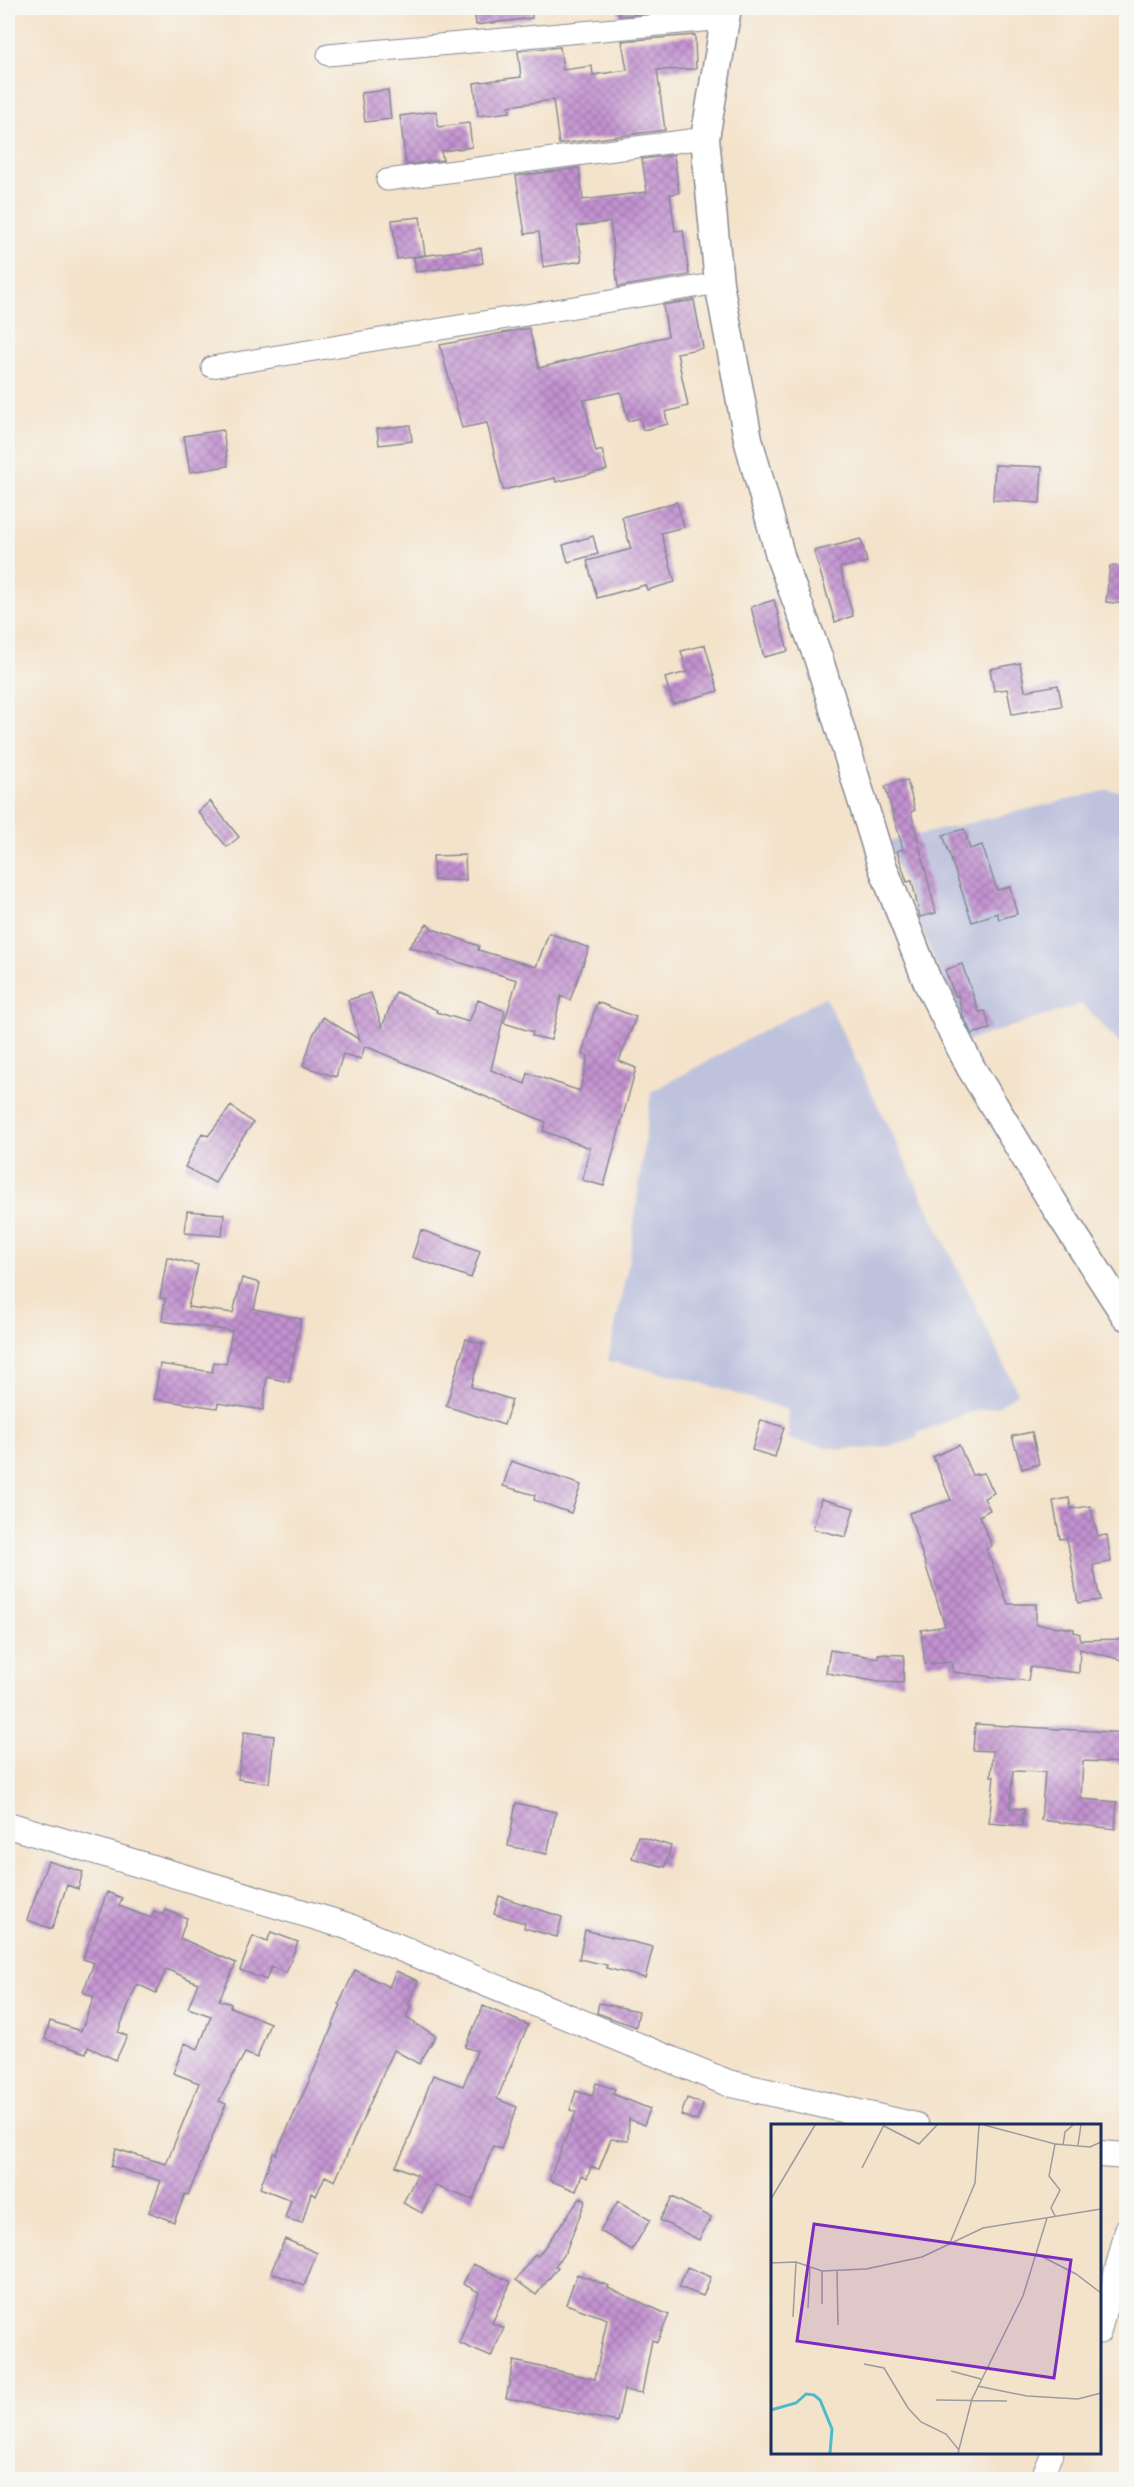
<svg xmlns="http://www.w3.org/2000/svg" width="1134" height="2487" font-family="'Patrick Hand',sans-serif">
  <style>
    .industrial { fill: #bec2dd }
    .building { fill: url(#building-cross-hatch) }
    .lines { fill: none; stroke-linecap: round; stroke-linejoin: round }
    .minor-casing { stroke: #888994; stroke-width: 23 }
    .tertiary-casing { stroke: #888994; stroke-width: 28 }
    .secondary-casing { stroke: #888994; stroke-width: 31 }
    .minor { stroke: #fff; stroke-width: 21 }
    .tertiary { stroke: #fff; stroke-width: 26 }
    .secondary { stroke: #fff; stroke-width: 28 }
    .inset-river { fill: none; stroke: #4ebaca; stroke-width: 3 }
    .inset-road { fill: none; stroke: #9d9b9f; stroke-width: 1.5 }
    .view { fill: #7b2cbf; fill-opacity: 0.15; stroke: #7b2cbf; stroke-width: 3 }
    .inset-edge { fill: none; stroke: #1b2f5e; stroke-width: 3 }
  </style>
  <defs>
    <pattern id="building-cross-hatch" width="8" height="8" patternUnits="userSpaceOnUse" patternTransform="scale(1.5)"><rect width="8" height="8" fill="#c392d0"/><path d="M0 0l8 8M0 8l8-8" fill="none" stroke="#9e78ac"/></pattern>
  </defs>
  <rect width="100%" height="100%" fill="#f6f6f2"/>
  <filter id="ink" filterUnits="userSpaceOnUse"><feTurbulence type="fractalNoise" baseFrequency=".0167" numOctaves="2"/><feDisplacementMap in="SourceGraphic" scale="12" xChannelSelector="R" yChannelSelector="G"/><feConvolveMatrix kernelMatrix="1 2 1 2 8 2 1 2 1" color-interpolation-filters="sRGB"/></filter>
  <filter id="wash" filterUnits="userSpaceOnUse"><feTurbulence type="fractalNoise" baseFrequency=".008" numOctaves="4" result="noise"/><feDisplacementMap in="SourceGraphic" scale="24" xChannelSelector="R" yChannelSelector="G"/><feGaussianBlur stdDeviation="1.35" result="paint"/><feColorMatrix in="noise" values="0 0 0 0 0 0 0 0 0 0 0 0 0 0 0 0 0 1.4 0 .05"/><feComposite in="paint" operator="in"/></filter>
  <g filter="url(#wash)">
    <rect width="100%" height="100%" fill="#f4e3cb"/>
    <!-- industrial -->
    <path class="industrial" d="M1109,790L1126,791V1047L1119,1043L1082,1004L966,1041L888,842Z
      M825,997L1018,1393L999,1406L972,1412L917,1433V1438L896,1445L877,1448L839,1449L788,1440V1410L688,1379L608,1361L630,1255L651,1092Z"/>
    <g id="blocks">
      <!-- building -->
      <path class="building" d="M474,8H532V18L476,25Z
        M617,8H694V9L619,16Z
        M695,35L696,69L657,70L665,130L559,144L553,100L509,106L510,112L478,116L474,83L521,77L518,51L560,47L563,70L592,66L593,75L627,70L622,41Z
        M388,90L391,119L365,122L361,93Z
        M436,111L438,127L469,123L472,147L441,151L443,160L406,165L400,116Z
        M674,155L679,193L670,194L675,231L683,230L689,275L618,287L610,222L577,226L582,261L543,267L539,232L525,234L516,176L579,168L583,200L647,192L642,159Z
        M420,217L425,255L397,259L392,220Z
        M481,248L483,263L416,272L414,257Z
        M694,300L703,348L677,353L688,406L665,412L668,424L643,430L640,418L628,421L621,392L584,400L596,452L602,450L607,470L556,482L555,478L503,490L487,423L462,428L440,345L529,328L539,368L668,336L663,305Z
        M410,425L412,441L379,445L377,429Z
        M223,430L228,466L190,472L184,436Z
        M995,465L1042,467L1040,503L993,500Z
        M677,502L684,527L661,533L675,582L647,590L645,585L597,598L587,561L631,549L622,517Z
        M593,536L598,554L568,562L563,545Z
        M861,539L867,562L840,568L853,616L835,622L814,551Z
        M1110,566L1126,567V604L1106,602Z
        M774,600L788,651L764,657L751,607Z
        M705,645L718,691L673,704L665,678L687,672L681,651Z
        M1020,663L1025,691L1058,685L1062,706L1012,714L1007,689L994,691L990,669Z
        M907,780L915,810L911,812L936,913L920,917L912,881L907,882L897,851L903,849L885,786Z
        M210,801L239,837L227,847L198,812Z
        M964,829L970,849L982,845L997,890L1010,887L1017,914L999,919L997,913L972,922L943,835Z
        M465,855L466,880H434L433,856Z
        M427,924L433,929L479,946L478,950L536,967L549,933L589,948L570,1000L561,996L551,1040L532,1036L533,1032L504,1023L517,980L409,947Z
        M962,964L979,1012L985,1011L990,1029L972,1034L963,1016L958,995L955,996L945,970Z
        M396,992L437,1010L436,1012L469,1022L478,1000L505,1011L491,1070L525,1084L528,1073L580,1091L588,1056L582,1054L597,1002L636,1017L619,1061L636,1068L604,1186L582,1180L590,1148L543,1131L546,1122L365,1046L361,1059L343,1054L336,1077L303,1066L313,1035L323,1017L360,1040L348,1000L371,993L382,1027Z
        M231,1106L253,1123L229,1157L215,1183L185,1167L202,1133L208,1136Z
        M187,1211L224,1214L222,1236L185,1233Z
        M421,1230L480,1251L471,1278L412,1257Z
        M167,1257L198,1265L188,1307L233,1313L242,1278L260,1283L254,1309L301,1319L289,1382L267,1377L263,1410L218,1403L217,1408L154,1399L160,1364L212,1372L214,1362L226,1364L232,1331L162,1321L165,1299L160,1298Z
        M466,1339L483,1344L471,1387L512,1400L504,1425L446,1406Z
        M761,1420L784,1427L775,1457L752,1450Z
        M1032,1432L1039,1464L1022,1469L1012,1436Z
        M959,1445L972,1475L984,1473L994,1493L984,1498L990,1510L979,1516L992,1546L986,1549L1008,1604H1036V1624L1074,1629V1632L1080,1634V1640L1126,1639V1661L1080,1649L1079,1673L1030,1667L1028,1681L953,1672L951,1662L925,1664L921,1630L945,1626L909,1513L951,1500L933,1457Z
        M511,1461L581,1485L571,1513L534,1500L535,1495L503,1486Z
        M1069,1498L1071,1509L1090,1506L1098,1536L1107,1535L1111,1562L1093,1565L1100,1600L1078,1603L1067,1538L1060,1539L1053,1501Z
        M821,1499L854,1508L846,1537L813,1529Z
        M830,1650L878,1658V1654L904,1655L903,1683L880,1682L826,1673Z
        M975,1724L1126,1733V1763L1083,1761L1081,1799L1117,1802L1115,1829L1041,1820L1045,1772L1013,1771L1010,1808L1024,1809L1022,1826L989,1823L994,1776H991L993,1751L973,1750Z
        M244,1732L274,1736L269,1783L238,1779Z
        M516,1803L556,1812L547,1854L508,1846Z
        M638,1836L671,1846L665,1867L632,1858Z
        M48,1861L83,1872L78,1889L67,1885L52,1929L27,1920Z
        M107,1892L122,1898L119,1906L151,1918L154,1911L164,1915L166,1910L187,1918L180,1938L236,1963L219,2000L231,2004L230,2007L270,2023L257,2058L245,2053L219,2101L226,2104L188,2195L185,2194L174,2222L149,2212L161,2181L111,2166L116,2149L166,2164L199,2083L173,2073L185,2043L198,2049L211,2016L188,2008L198,1983L166,1969L156,1993L137,1984L118,2032L127,2036L116,2060L88,2047L86,2053L45,2039L50,2021L81,2031L94,1997L83,1992L94,1963L83,1959Z
        M499,1896L562,1917L557,1937L524,1928L525,1923L494,1914Z
        M585,1930L653,1947L645,1978L606,1968L607,1965L579,1959Z
        M271,1932L298,1942L286,1973L271,1967L266,1980L240,1970L253,1936L267,1942Z
        M355,1970L389,1987L396,1971L418,1981L408,2005L411,2006L406,2018L436,2036L419,2064L394,2050L335,2181L325,2176L316,2196L311,2193L302,2223L285,2218L291,2200L260,2188L273,2153L276,2154L314,2070L341,2005L339,2004Z
        M599,2003L639,2011L636,2027L597,2013Z
        M483,2006L528,2025L497,2099L517,2107L501,2149L493,2146L473,2200L435,2186L422,2213L403,2203L417,2175L396,2166L407,2144L433,2075L463,2086L477,2051L465,2047Z
        M596,2083L615,2089L613,2094L650,2109L644,2125L629,2119L628,2141L611,2139L599,2169L591,2167L587,2178L582,2175L576,2191L549,2180L576,2112L570,2110L576,2091L592,2096Z
        M687,2098L703,2104L697,2121L681,2115Z
        M581,2197L586,2200L566,2251L555,2266L558,2267L536,2295L516,2280L535,2254L538,2256Z
        M672,2197L711,2217L699,2240L660,2220Z
        M618,2201L650,2220L632,2250L600,2231Z
        M285,2239L317,2253L304,2286L271,2272Z
        M473,2264L511,2282L492,2323L504,2328L491,2357L459,2343L479,2292L463,2284Z
        M687,2267L711,2277L703,2296L679,2287Z
        M577,2274L609,2286L608,2288L669,2315L657,2342L652,2340L642,2393L624,2390L617,2422L506,2398L514,2361L595,2379L607,2319L566,2304Z"/>
    </g>
  </g>
  <g filter="url(#ink)">
    <use href="#blocks" fill-opacity="0" stroke="#888994" stroke-width="1.5"/>
    <g class="lines">
      <defs>
        <path id="minor" d="M328,55L725,19
          M387,180L705,138
          M212,367L719,283
          M1100,2333L1126,2228
          M1040,2480L1053,2452"/>
        <path id="tertiary" d="M8,1825L347,1926L728,2083L916,2126
          M1100,2154L1126,2156"/>
        <path id="secondary" d="M727,8L705,138L719,283L748,439L781,559L818,657L882,865L928,983L971,1068L1057,1209L1126,1316"/>
      </defs>
      <!-- minor casing -->
      <use href="#minor" class="minor-casing"/>
      <!-- tertiary casing -->
      <use href="#tertiary" class="tertiary-casing"/>
      <!-- secondary casing -->
      <use href="#secondary" class="secondary-casing"/>
      <!-- minor -->
      <use href="#minor" class="minor"/>
      <!-- tertiary -->
      <use href="#tertiary" class="tertiary"/>
      <!-- secondary -->
      <use href="#secondary" class="secondary"/>
    </g>
  </g>
  <!-- overview -->
  <g transform="translate(771 2124)">
    <rect width="330" height="330" fill="#f4e3cb"/>
    <path class="inset-river" d="M0,286L25,279L35,270L43,271L49,276L61,305L59,329"/>
    <path class="inset-road" d="M213,1L284,20L278,52L289,66L280,84L284,92M113,2L148,20L166,1M284,20L319,23L330,18M292,21L294,8L302,1M307,21L310,1M91,44L113,1M0,75L44,1M178,121L204,59L208,1M266,130L305,150L330,169M0,139L25,138L51,147L95,145L151,133L212,104L330,85M66,147L67,201M51,180V147M37,184L39,143M22,193L25,138M93,240L113,244L137,284L150,298L175,310L188,326M180,247L210,255M206,262L256,272L307,275L330,269M165,276L236,277M187,329L201,275L252,172L276,94"/>
    <path class="view" d="M43,100L300,136L283,254L26,217Z"/>
    <rect width="330" height="330" class="inset-edge"/>
  </g>
  <!-- margin -->
  <rect width="1134" height="2487" fill="none" stroke="#f6f6f2" stroke-width="30"/>
</svg>
